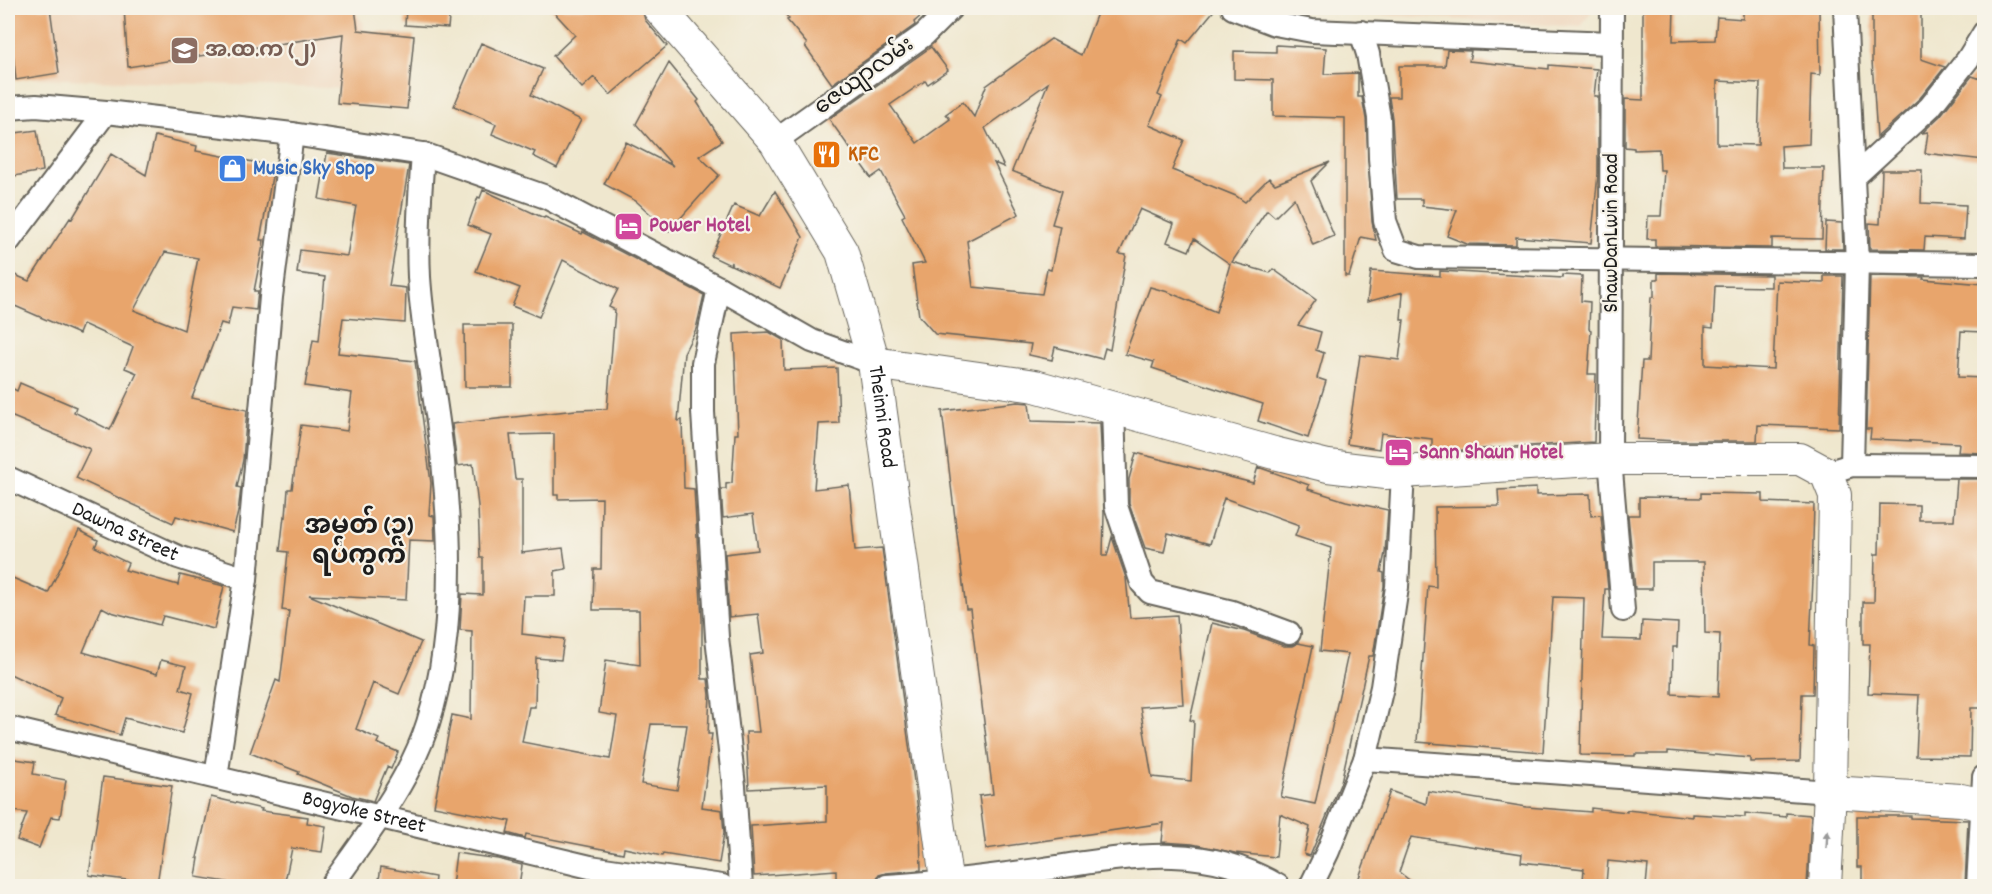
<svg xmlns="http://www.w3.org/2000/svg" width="1992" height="894" font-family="Dekko,'Noto Sans Myanmar',sans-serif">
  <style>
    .built { fill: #efd6bc }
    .building { fill: #e8a56c; fill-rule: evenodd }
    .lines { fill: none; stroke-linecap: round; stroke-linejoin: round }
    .minor-casing { stroke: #66635a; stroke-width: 26 }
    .secondary-casing { stroke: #66635a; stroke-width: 34 }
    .minor { stroke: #fff; stroke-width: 22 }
    .secondary { stroke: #fff; stroke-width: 32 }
    .oneway { fill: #999 }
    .labels { text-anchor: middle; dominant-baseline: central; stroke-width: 4.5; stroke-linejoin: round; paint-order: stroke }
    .education-label { font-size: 22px; font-weight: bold; fill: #785e54; stroke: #f7f3e8; text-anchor: start }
    .street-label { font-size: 22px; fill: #1c1c1c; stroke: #f7f3e8 }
    .food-label { font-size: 22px; font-weight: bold; fill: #c56008; stroke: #f7f3e8; text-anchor: start }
    .shop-label { font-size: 22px; font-weight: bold; fill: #366cbe; stroke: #f7f3e8; text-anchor: start }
    .hotel-label { font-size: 22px; font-weight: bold; fill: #b23c85; stroke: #f7f3e8; text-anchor: start }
    .quarter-label { font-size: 26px; font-weight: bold; fill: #1c1c1c; stroke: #f7f3e8 }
  </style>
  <rect width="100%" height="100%" fill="#f7f3e8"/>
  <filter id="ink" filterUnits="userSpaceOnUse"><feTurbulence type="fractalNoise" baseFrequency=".0167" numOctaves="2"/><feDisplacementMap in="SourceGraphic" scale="12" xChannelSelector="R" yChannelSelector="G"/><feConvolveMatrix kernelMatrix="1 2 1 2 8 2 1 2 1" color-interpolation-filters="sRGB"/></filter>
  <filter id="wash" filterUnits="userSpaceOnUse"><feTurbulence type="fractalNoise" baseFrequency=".008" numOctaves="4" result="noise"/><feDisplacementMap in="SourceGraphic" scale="24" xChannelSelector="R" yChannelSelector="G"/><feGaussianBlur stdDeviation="1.35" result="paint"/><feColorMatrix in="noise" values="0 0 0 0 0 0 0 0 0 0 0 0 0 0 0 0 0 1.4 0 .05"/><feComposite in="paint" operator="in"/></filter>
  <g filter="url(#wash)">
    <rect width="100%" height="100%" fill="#efe7ce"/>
    <!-- built -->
    <path class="built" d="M8,8H352L364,24L353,89L8,77Z
      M1370,8H1591V12L1581,27L1370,14Z
      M1180,876L1233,886H1093Z"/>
    <g id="blocks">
      <!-- building -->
      <path class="building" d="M8,8H50L59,73L16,80Z
        M124,8H355L358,30L414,36L407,109L337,103L343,34L128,67Z
        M406,8H450L448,28L405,25Z
        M550,8H642L645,20L667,46L610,95L594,77L582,88L553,56L575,35Z
        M781,8H930L914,22L915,25L832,84L805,46L807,44L787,20L789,19Z
        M1099,8H1216L1187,43L1181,39L1158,95L1162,97L1149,125L1184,140L1172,170L1236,196L1245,202L1269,178L1275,184L1330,162L1311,181L1334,236L1313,245L1294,198L1275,217L1267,210L1232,262L1270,273L1273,269L1316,300L1298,325L1321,332L1316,350L1324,353L1317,378L1326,381L1308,438L1258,421L1263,404L1152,368L1154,362L1125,354L1150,287L1168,292L1216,312L1230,264L1194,239L1189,251L1167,242L1174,224L1140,209L1119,254L1126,255L1110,350L1105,348L1102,359L1055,347L1052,360L1029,355L1031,344L935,334L919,316L912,265L925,263L902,217L905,215L881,171L871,178L829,119L931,47L948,70L928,84L925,81L890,105L917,143L950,119L946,114L963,102L974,117L986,86L1051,39L1081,55ZM1048,83L1012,171L1062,191L1052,224L1060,226L1051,270L1047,269L1042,294L973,287L967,241L1019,214L994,163L1004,167L985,128Z
        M1643,8H1674L1673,41L1715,40L1717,17L1743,19V8H1819L1820,75L1811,74L1809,144L1781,146L1782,168H1824L1822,239L1772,238V248L1655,246V239H1647L1648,216H1661L1664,170H1660L1659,149L1634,150V148L1625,147V99L1643,100ZM1717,81L1760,83L1758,145L1717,144Z
        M1872,8H1921V59L1945,67L1920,98L1877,137L1872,61Z
        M481,43L543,69L531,95L581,120L557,168L533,156L535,152L492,134L496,124L454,106Z
        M1276,45L1326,48L1324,74L1358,73V97H1362L1366,119L1372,222L1376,240L1361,237L1349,276H1345V118L1273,116V80L1234,79V51L1276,52Z
        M1447,50L1471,51L1469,61L1549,69V65L1597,69L1594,96H1598V174L1591,243L1516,237V245L1467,244L1447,236L1457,210L1422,206V199H1397L1392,118L1389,97H1399V66H1445Z
        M669,63L699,100L697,102L722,141L699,156L719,175L669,231L636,201L604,184L626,142L673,166L636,124Z
        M1972,76L1984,80V160L1925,153L1928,132L1922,133L1940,116Z
        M37,130L43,171L8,177V134Z
        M155,136L197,146L196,151L274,166L260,240H264L254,291H258L256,310L232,307L228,325L221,323L192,398L247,410L243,460L237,487L241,488L238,512L233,532L176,516L173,523L76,478L90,449L8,415V386L17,391L20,383L76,407L74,412L110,430L137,373L125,368L133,347L83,324L79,334L8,303V272L29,281L70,218L72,219L111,154L146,175ZM165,252L198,258L184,330L134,310Z
        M327,153L409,165L389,286L406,288L405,323L343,318L338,353L415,361L431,483L429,515L434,516L435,541L409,540L406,600L309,595L421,642L399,694L373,683L356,729L379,739L377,743L398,752L391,769L387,767L373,801L352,796L298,774L299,772L250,753L276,680L280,682L289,611L282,610L288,552L280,551L284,516L286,517L288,489H292L301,425L347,431L352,393L305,386L313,340L319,341L325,277L297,273L300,250L347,256L356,206L319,199Z
        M1882,170H1922L1921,203L1966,205L1964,239L1925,237L1924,250L1870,249L1869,223L1880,224Z
        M483,190L544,218L545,217L582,234L583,232L704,295L696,329L684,353L678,421L682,420L684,488L694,489L702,619V679H708L710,695L708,734H712L702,807L722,810L724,833L719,863L663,854L662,856L624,848L623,853L526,834L525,838L507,833L510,821L434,806L452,715L471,719L472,631L460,630L462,594L483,595V558H480L478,506L473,464L457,466L452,424L576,410L607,409L615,310L609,307L618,289L563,260L539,317L512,306L520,288L476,271L491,234L468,225L478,197L480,198ZM554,434V495H558V499L602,498L601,569H594L593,610H639L640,665L606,660L599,713L617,716L610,759L522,742L529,707H535L536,658L561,660L564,639L522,634L524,596H555V571L566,569L563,548L522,553V479H515L510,435ZM651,724L687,725L677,790L641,784Z
        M775,191L803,237L780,288L731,265V262L730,265L711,256L734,205L760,216Z
        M1826,222L1842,223L1843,249H1825Z
        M1371,271L1440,276V271L1563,278V275L1582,276L1581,301L1590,302L1589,329L1591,330L1588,374H1596L1594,442L1432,452V439L1381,433L1379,449L1347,444L1360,355L1399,360L1404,320H1401L1403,292L1367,302Z
        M1658,273L1771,275V287L1715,286L1713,328L1705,327V365L1773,369L1777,281L1824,283V276H1843L1839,428L1758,425L1757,441H1677L1637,439L1642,361H1648L1651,297H1654V279H1658Z
        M1870,276L1924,277L1923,279L1984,284V332L1961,331L1958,377L1984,378V453L1958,452L1959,443L1870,439L1871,429H1866Z
        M464,325H512V387H465Z
        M769,332L783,340L784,370L837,368L839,423L819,424L814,489L849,485L855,550L882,548L920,825L921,870L886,873L879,875L874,882L836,883V870L754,876L751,826L827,821V785L749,789L746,732H759L750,655L763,653L758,614L729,617L725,554L758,550L753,514L723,518L721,489H726V484L732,483L735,434H738L734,334Z
        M1018,402L1029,403L1031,421L1100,423L1104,513L1103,556H1107L1112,537L1126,578L1130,618L1177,615L1183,704L1140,707L1152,777L1191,781L1194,721L1190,720L1212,623L1244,631L1284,646H1292L1298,643L1313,646L1281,797L1315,804L1348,654L1320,651L1331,548L1295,536L1299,525L1224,498L1210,544L1168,533L1164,552L1145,548L1129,504V479L1136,453L1253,483L1258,467L1309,485L1308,489L1346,501L1388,510L1385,553L1381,572L1384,573V586L1373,656H1369L1341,782L1310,856L1304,854L1310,827L1280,814L1276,857L1235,853L1192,844L1162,842L1164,823L986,849L979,796L993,794L970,609H966L942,411Z
        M1957,479H1984L1983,708H1971L1970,757L1916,756L1919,695L1868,693L1870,644H1863V602H1874L1875,554H1879L1880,504L1919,505V520H1954Z
        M1536,488V495L1590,494L1591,516L1601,515L1608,589H1605L1602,639L1641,640L1642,621L1678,623L1677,647H1673L1672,694L1718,697L1720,634L1705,633L1704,562H1652V589H1635L1628,515H1639V497L1701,498V493L1763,494V502L1814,504L1812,578L1813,579L1810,645L1814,646L1813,694H1802L1800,761L1750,762V758L1668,751V754H1635V756L1580,755L1584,598L1553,597L1543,752L1417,742L1428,586L1436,587L1435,507L1499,506L1498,490Z
        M79,530L98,540L95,547L128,563L125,570L178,585L180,575L224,586L214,629L163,616L160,625L111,612L102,607L83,652L157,674L161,660L186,666L180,689L193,693L182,733L125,718L120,735L55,715L61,698L8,673V576L48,593Z
        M8,758L35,762L33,774L66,780L60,818L51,817L39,848L17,840L27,813L8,810Z
        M103,777L172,786L157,884L89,875Z
        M1390,791L1426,804L1428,791L1527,807L1591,812V808L1627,812V810L1692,817V814L1745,817V813L1786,817V813L1811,815L1807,886H1646L1648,865L1608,861L1606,884L1583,881L1584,869L1521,862L1522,854L1411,837L1399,872L1417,886H1356Z
        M211,797L262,809L261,811L308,817L307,823L326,826L322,852L292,848L284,886H226L227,882L196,877L199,858H197Z
        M1857,816H1911V818L1968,820L1965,886H1862V867H1857Z
        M456,853L498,859L522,865L519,886H452Z
        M381,867L435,877L434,886H378Z"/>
    </g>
  </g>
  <g filter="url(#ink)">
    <use href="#blocks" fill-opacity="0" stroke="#66635a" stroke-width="1.5"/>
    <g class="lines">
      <defs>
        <g id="minor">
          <path d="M1233,8L1275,24L1312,31L1611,43"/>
          <path d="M1612,8L1610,459L1623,610"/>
          <path d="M1845,8L1857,263L1852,465"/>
          <path d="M1361,32L1368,54L1379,118L1380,158L1385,221L1396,250L1419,257L1984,264"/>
          <path d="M8,108L36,106L106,112L292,134L423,154L546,197L719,288L812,341L874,363"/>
          <path d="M775,141L924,35L951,8"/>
          <path d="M1854,177L1930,107L1968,59L1984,33"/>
          <path d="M8,242L106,112"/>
          <path d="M719,288L703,363V412L717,637L734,786L741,886"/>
          <path d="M1113,407L1116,506L1142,583L1150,592L1232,612L1289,633"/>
          <path d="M1839,469L1852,465L1984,466"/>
          <path id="s1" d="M8,478L178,557L246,579"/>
          <path id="s2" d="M8,728L590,867L722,886"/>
          <path d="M1365,759L1382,687L1397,587L1403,473"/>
          <path d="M216,777L246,579L271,297L292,134"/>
          <path d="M331,886C366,837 410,781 428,723C454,642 452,546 443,462C437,400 423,339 419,277C417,236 420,195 423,154"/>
          <path d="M887,886C937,883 987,877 1037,870C1121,858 1201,839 1278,886"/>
          <path d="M1311,886L1328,851L1365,759L1830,792"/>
          <path d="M1978,886L1984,777"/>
        </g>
        <g id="secondary">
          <path id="s3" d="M659,8L775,141L842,252L874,363L947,886"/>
          <path d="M874,363L1035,386L1274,453L1328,466L1386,473L1610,459H1800L1826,473L1835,495L1830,792L1825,886"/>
          <path d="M1830,792L1961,800L1984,805"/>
        </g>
      </defs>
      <!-- minor casing -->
      <use href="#minor" class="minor-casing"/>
      <!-- secondary casing -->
      <use href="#secondary" class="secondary-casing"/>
      <!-- minor -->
      <use href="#minor" class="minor"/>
      <!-- secondary -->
      <use href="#secondary" class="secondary"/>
    </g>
    <!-- one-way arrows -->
    <defs><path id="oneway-solid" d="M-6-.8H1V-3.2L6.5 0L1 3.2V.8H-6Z" transform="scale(1.5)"/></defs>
    <use class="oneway" href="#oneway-solid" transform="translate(1827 839) rotate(-87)"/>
  </g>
  <!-- icons -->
  <defs>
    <symbol id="school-square" viewBox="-11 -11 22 22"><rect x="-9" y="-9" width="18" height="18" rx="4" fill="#8d6e63" stroke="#f7f3e8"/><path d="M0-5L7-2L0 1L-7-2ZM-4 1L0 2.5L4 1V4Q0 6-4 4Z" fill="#fff"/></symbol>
    <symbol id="restaurant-square" viewBox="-11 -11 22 22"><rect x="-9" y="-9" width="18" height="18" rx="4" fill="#e8710a" stroke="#f7f3e8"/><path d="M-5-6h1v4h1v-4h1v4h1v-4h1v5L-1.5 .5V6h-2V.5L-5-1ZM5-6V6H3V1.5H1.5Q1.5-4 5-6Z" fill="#fff"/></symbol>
    <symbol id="shop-square" viewBox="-11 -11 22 22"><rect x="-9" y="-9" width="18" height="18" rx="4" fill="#3f7fe0" stroke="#f7f3e8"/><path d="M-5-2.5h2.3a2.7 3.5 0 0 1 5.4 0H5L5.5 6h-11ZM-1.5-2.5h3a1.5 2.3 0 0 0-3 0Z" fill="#fff"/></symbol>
    <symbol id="hotel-square" viewBox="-11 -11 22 22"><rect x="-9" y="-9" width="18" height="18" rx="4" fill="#d1479c" stroke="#f7f3e8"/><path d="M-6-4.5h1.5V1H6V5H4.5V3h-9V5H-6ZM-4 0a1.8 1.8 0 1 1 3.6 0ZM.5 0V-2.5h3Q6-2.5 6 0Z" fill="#fff"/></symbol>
  </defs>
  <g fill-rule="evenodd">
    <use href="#school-square" x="168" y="34" width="33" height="33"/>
    <use href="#restaurant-square" x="810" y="138" width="33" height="33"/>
    <use href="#shop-square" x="216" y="152" width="33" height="33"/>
    <use href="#hotel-square" x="612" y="210" width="33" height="33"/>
    <use href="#hotel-square" x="1382" y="436" width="33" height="33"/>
  </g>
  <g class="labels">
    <!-- education labels -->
    <g class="education-label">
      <text x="205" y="51">အ.ထ.က (၂)</text>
    </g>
    <!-- street labels -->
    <g class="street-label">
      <text transform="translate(865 77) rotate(-36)">ဇေယျာလမ်း</text>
      <text transform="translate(1612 233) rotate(-90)">ShawDanLwin Road</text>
      <text stroke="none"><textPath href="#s3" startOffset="476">Theinni Road</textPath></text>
      <text stroke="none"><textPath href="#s1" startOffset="129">Dawna Street</textPath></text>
      <text stroke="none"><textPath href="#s2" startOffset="366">Bogyoke Street</textPath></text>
    </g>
    <!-- food labels -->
    <g class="food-label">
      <text x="848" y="155">KFC</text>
    </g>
    <!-- shop labels -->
    <g class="shop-label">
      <text x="253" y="169">Music Sky Shop</text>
    </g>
    <!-- hotel labels -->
    <g class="hotel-label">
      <text x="649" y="226">Power Hotel</text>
      <text x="1419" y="453">Sann Shaun Hotel</text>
    </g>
    <!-- quarter labels -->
    <g class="quarter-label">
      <text x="359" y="527">အမှတ် (၃)<tspan x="359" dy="30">ရပ်ကွက်</tspan></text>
    </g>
  </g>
  <!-- margin -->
  <rect width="1992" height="894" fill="none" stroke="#f7f3e8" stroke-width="30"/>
</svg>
